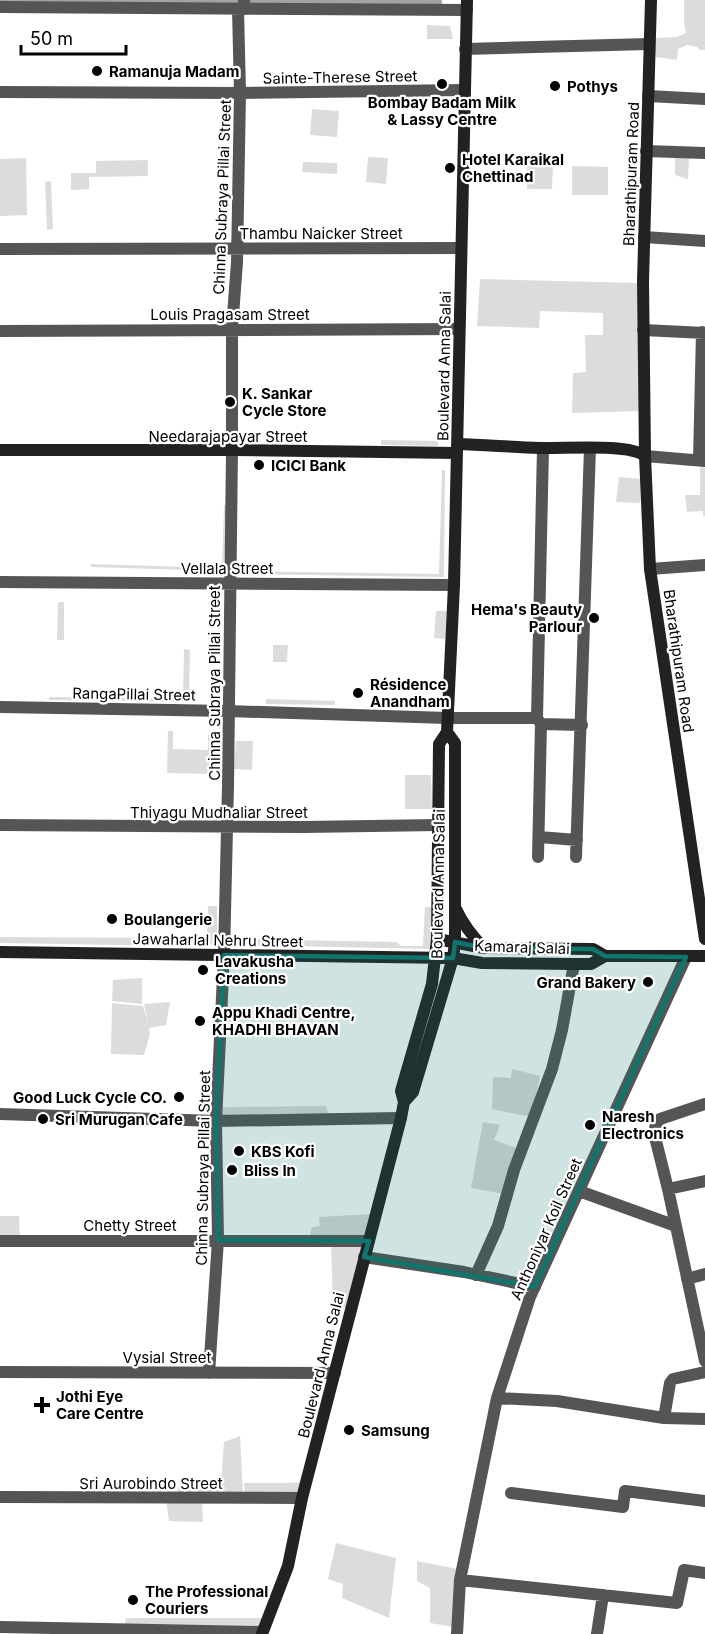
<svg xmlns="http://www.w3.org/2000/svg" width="705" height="1634" font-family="Inter,sans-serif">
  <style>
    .green { fill: #dcdcdc }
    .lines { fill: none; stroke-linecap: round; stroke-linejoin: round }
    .stream { stroke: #a3a3a3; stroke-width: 4.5 }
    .street { stroke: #555; stroke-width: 12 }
    .secondary { stroke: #222; stroke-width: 12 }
    .street-bridge { stroke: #555; stroke-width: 12 }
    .marked { fill: #0f766e; fill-opacity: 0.2; stroke: #0f766e; stroke-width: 4.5; stroke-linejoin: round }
    .poi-dot { fill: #000; stroke: #fff; stroke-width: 2 }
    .labels { text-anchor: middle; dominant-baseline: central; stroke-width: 4.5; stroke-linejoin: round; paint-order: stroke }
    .poi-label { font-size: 15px; font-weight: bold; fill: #000; stroke: #fff; text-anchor: start }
    .street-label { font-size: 15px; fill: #000; stroke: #fff }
  </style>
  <rect width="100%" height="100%" fill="#fff"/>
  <!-- green -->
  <path class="green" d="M684,0H705V50H700L697,47L687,45L678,49L677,60L656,57L654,46L656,38L677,37L686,33L684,22Z
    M427,25L450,26L453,39H427Z
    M312,109L339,111L337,137L310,135Z
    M675,155L689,157L688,179L675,175Z
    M368,157L388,158L386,184L366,182Z
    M26,158L27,215L0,216V159Z
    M148,160V176L89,177V189L71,190V173H96V161Z
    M303,162L337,163V174L302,172Z
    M527,163L553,164L552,189H527Z
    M572,166L608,167V195H572Z
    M51,181L53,229L47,230L45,182Z
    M480,279L638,283L641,411L572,413L573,373L586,372L585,335H603V313L540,311L539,328L477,326Z
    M381,440L438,441V446L381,445Z
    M700,467L705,468V516H703V511L687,512L685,495H700Z
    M442,470H445L444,577L238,574L239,571L439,574Z
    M619,477L641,479L640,503L616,502Z
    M224,505H227L224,571L91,567V564L222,568Z
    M58,602H64V640H57Z
    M436,611H447L445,639L434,638Z
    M273,645H288L287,662H273Z
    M184,649L190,650L189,702L49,700V697L183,699Z
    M266,699L335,701V705L266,704Z
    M372,701H427V708L372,707Z
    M168,731H173V749L208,750V734H220L219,774L167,773Z
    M236,741H253L252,770L234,769Z
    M405,775H431L432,809H405Z
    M208,906H217V945L186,944V937L207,938Z
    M425,907H432L431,949L238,945V939L397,942L401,946H423Z
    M0,937L175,938V946L0,943Z
    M142,978V1004L112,1001L113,980Z
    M170,1002L166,1025L149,1028L150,1034L144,1055L111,1054L112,1003L143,1006L148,1023L144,1004Z
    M512,1069L540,1076L531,1117L492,1109L493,1077L511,1078Z
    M326,1106L329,1116L220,1119V1107Z
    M483,1122L500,1125L494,1140L519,1149L504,1194L471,1188Z
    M372,1214L368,1239H309L312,1227L320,1226L319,1217Z
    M0,1216H19L20,1239H0Z
    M331,1241H368L350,1308L333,1309Z
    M240,1436L243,1495L220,1496L224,1442Z
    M183,1479L219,1480V1496H178V1488L182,1487Z
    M303,1482L300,1497L245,1496L244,1483H287Z
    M166,1499L202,1500L203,1522L169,1521Z
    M336,1543L396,1558L389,1618L342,1598L343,1584L328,1579Z
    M417,1561L457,1569L453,1627L430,1623V1588L417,1581Z
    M126,1618H266L261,1631L124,1627Z"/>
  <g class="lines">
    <!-- stream -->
    <path class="stream" d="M2,1L440,2"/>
    <!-- street -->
    <path class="street" d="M0,7L467,10
      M465,49L648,44
      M0,92L240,93L465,90
      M648,96L705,99
      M646,151L705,153
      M644,237L705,241
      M0,249L461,248
      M643,330L705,333
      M0,331L459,329
      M645,456L705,461
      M699,460L702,332
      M650,569L705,565
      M0,582L454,585
      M0,707L228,711L447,718H537
      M541,724L582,725
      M0,825L304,827L438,825
      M539,837L577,840
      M538,857L541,724L537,718L543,448
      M576,857L590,448
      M705,1104L660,1119L656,1124L654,1133L668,1189L705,1361
      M0,1114L216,1121L401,1118
      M668,1189L705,1181
      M579,1191L676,1226
      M0,1241H369
      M364,1257L464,1272L535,1287
      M476,1275L498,1226L514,1170L552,1069L562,1030L574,964
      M687,1279L705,1274
      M0,1372L335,1373
      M209,1373L218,1240L216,1121L224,955L228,786L232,450V329L237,262L240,93L238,9H244
      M497,1398L557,1401L664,1418L705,1419
      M664,1418L670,1383L673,1379L705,1372
      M511,1493L623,1507L625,1491L705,1501
      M0,1497L302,1498
      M460,1580L677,1603L684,1570L705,1573
      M0,1627L262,1632
      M457,1634L460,1580L497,1398L530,1297L686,957
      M597,1634L603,1595"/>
    <!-- secondary -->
    <path class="secondary" d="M651,0L643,281L645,456L650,569L705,939
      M457,444C485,445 512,447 540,448C563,449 629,443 645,456
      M0,450H232L457,453
      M456,909C463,924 472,936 484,948
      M437,939L484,948L593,949L605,956
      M0,952L453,958L482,963L574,964H591L605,956H705
      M404,1102L413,1092L453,958L455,942V743L447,732
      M262,1634L288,1566L302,1498L401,1118L404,1102L401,1091L432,984L437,939L439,744L447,732L454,585L467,0"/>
    <!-- street-bridge -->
    <path class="street-bridge" d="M244,9V0"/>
  </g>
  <!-- marked area -->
  <path class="marked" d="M455,942L484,948L593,949L605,956L686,957L535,1287L364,1257L369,1241L218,1240L216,1121L224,955L453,958Z"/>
  <!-- markers -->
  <g class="poi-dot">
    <circle cx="97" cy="71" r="6"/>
    <circle cx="442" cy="84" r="6"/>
    <circle cx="555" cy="86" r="6"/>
    <circle cx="450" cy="168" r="6"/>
    <circle cx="230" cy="402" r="6"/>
    <circle cx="259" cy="465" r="6"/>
    <circle cx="594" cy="618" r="6"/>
    <circle cx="358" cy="693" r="6"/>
    <circle cx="112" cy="919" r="6"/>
    <circle cx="203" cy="970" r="6"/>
    <circle cx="648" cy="982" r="6"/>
    <circle cx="200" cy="1021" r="6"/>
    <circle cx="179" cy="1097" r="6"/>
    <circle cx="43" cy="1119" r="6"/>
    <circle cx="590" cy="1125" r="6"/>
    <circle cx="239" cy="1151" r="6"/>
    <circle cx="232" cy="1170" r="6"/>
    <path d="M39 1396h6v6h6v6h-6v6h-6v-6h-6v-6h6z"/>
    <circle cx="349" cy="1430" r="6"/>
    <circle cx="133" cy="1600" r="6"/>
  </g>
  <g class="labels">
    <!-- poi labels -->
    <g class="poi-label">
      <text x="109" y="71">Ramanuja Madam</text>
      <text x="567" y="86">Pothys</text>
      <text x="442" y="102" text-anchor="middle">Bombay Badam Milk<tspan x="442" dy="17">&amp; Lassy Centre</tspan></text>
      <text x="462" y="159">Hotel Karaikal<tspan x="462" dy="17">Chettinad</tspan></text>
      <text x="242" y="393">K. Sankar<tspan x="242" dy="17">Cycle Store</tspan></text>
      <text x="271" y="465">ICICI Bank</text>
      <text x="582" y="609" text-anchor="end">Hema's Beauty<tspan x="582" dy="17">Parlour</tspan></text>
      <text x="370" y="684">Résidence<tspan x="370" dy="17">Anandham</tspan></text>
      <text x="124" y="919">Boulangerie</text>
      <text x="215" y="961">Lavakusha<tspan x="215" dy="17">Creations</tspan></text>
      <text x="636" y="982" text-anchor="end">Grand Bakery</text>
      <text x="212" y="1012">Appu Khadi Centre,<tspan x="212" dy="17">KHADHI BHAVAN</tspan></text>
      <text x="167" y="1097" text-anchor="end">Good Luck Cycle CO.</text>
      <text x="602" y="1116">Naresh<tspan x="602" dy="17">Electronics</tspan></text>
      <text x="55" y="1119">Sri Murugan Cafe</text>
      <text x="251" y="1151">KBS Kofi</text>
      <text x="244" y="1170">Bliss In</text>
      <text x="56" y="1396">Jothi Eye<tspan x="56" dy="17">Care Centre</tspan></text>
      <text x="361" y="1430">Samsung</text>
      <text x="145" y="1591">The Professional<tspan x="145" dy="17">Couriers</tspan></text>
    </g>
    <!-- street labels -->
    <g class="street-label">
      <text transform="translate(340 77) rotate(-1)">Sainte-Therese Street</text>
      <text transform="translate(631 174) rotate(-88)">Bharathipuram Road</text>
      <text transform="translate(222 197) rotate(-88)">Chinna Subraya Pillai Street</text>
      <text x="321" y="233">Thambu Naicker Street</text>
      <text x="230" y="314">Louis Pragasam Street</text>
      <text transform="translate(444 366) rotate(-89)">Boulevard Anna Salai</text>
      <text x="228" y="436">Needarajapayar Street</text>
      <text x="227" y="568">Vellala Street</text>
      <text transform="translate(679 661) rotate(82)">Bharathipuram Road</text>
      <text transform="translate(214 683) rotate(-90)">Chinna Subraya Pillai Street</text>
      <text transform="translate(134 694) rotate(1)">RangaPillai Street</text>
      <text x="219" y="812">Thiyagu Mudhaliar Street</text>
      <text transform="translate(438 884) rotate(-89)">Boulevard Anna Salai</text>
      <text transform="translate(218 940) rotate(1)">Jawaharlal Nehru Street</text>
      <text transform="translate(522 947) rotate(2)">Kamaraj Salai</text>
      <text transform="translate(203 1168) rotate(-89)">Chinna Subraya Pillai Street</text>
      <text x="130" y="1225">Chetty Street</text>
      <text transform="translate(546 1229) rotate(-66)">Anthoniyar Koil Street</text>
      <text x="167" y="1357">Vysial Street</text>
      <text transform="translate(321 1365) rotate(-76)">Boulevard Anna Salai</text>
      <text x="151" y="1483">Sri Aurobindo Street</text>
    </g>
  </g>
  <!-- scale -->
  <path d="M21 45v9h105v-9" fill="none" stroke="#000000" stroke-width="3"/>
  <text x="30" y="45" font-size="18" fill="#000000" stroke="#ffffff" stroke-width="4.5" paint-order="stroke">50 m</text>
</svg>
